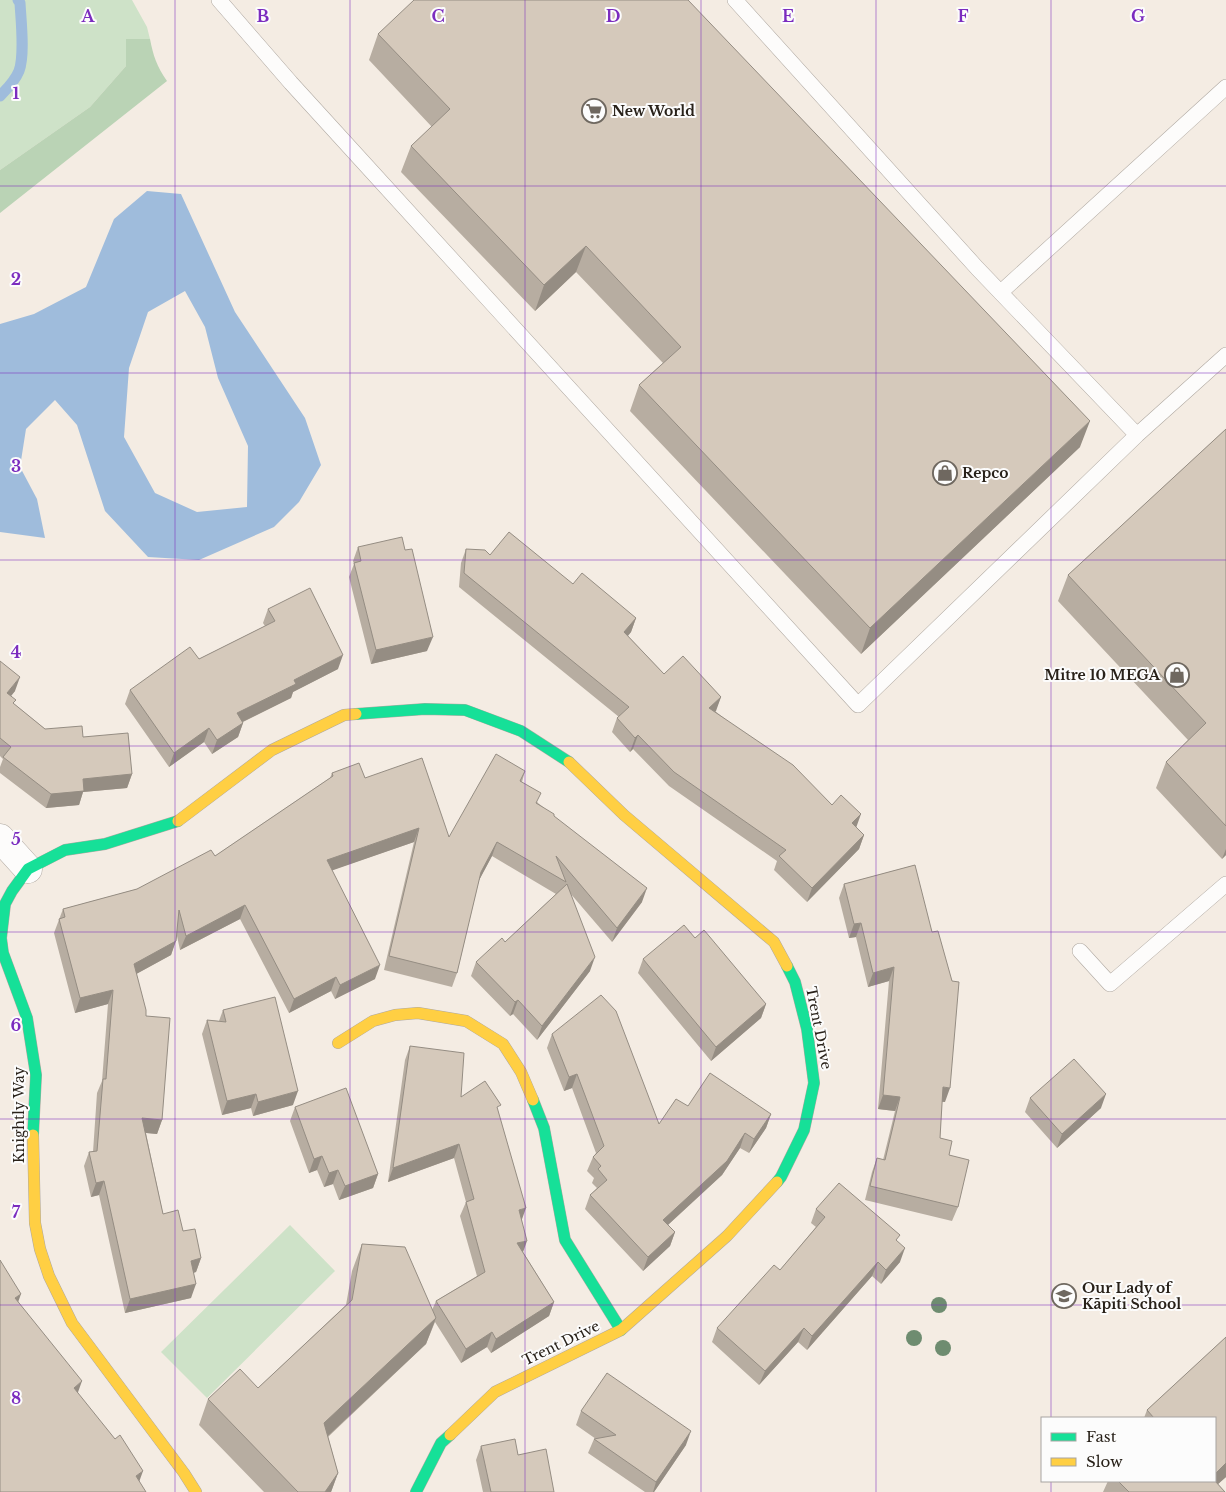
<svg xmlns="http://www.w3.org/2000/svg" width="1226" height="1492" font-family="'Libre Baskerville',serif">
  <style>
    .green { fill: #cee2c8 }
    .forest { fill: #bad3b5 }
    .water { fill: #9fbcdc; fill-rule: evenodd }
    .lines { fill: none; stroke-linecap: round; stroke-linejoin: round }
    .stream { stroke: #9fbcdc; stroke-width: 11 }
    .lane-casing { stroke: #afa8a1; stroke-width: 16 }
    .street-casing { stroke: #afa8a1; stroke-width: 29 }
    .fast-casing { stroke: #afa8a1; stroke-width: 12 }
    .slow-casing { stroke: #afa8a1; stroke-width: 12 }
    .lane { stroke: #fdfcfb; stroke-width: 15 }
    .street { stroke: #fdfcfb; stroke-width: 28 }
    .fast { stroke: #16e098; stroke-width: 11 }
    .slow { stroke: #ffcf43; stroke-width: 11 }
    .tree { fill: #6e8c70 }
    .wall { fill: #b7ada1 }
    .shaded-wall { fill: #958d83 }
    .building { fill: #d5c9bb; stroke: #958d83 }
    .grid { fill: none; stroke: #7b2cbf; stroke-width: 1; stroke-opacity: 0.55 }
    .labels { text-anchor: middle; dominant-baseline: central; stroke-width: 4; stroke-linejoin: round; paint-order: stroke }
    .poi-label { font-size: 14px; font-weight: bold; fill: #282119; stroke: #fcfcfc; text-anchor: start }
    .street-label { font-size: 14px; fill: #282119; stroke: #fcfcfc }
    .grid-label { font-size: 16px; text-anchor: middle; font-weight: bold; fill: #7b2cbf; stroke: #fcfcfc; stroke-width: 4; stroke-linejoin: round; paint-order: stroke }
  </style>
  <rect width="100%" height="100%" fill="#f4ece3"/>
  <!-- green -->
  <path class="green" d="M0,0H132L147,27L150,39H126V66L90,107L0,170Z
    M290,1225L335,1271L207,1398L161,1352Z"/>
  <!-- forest -->
  <path class="forest" d="M126,39H150C153,55 157,67 167,81L0,213V170L90,107L126,66Z"/>
  <!-- water -->
  <path class="water" d="M147,191L181,194L235,312L305,418L321,465L299,502L274,527L199,560L148,557L105,511L77,425L55,400L26,429L20,467L37,499L45,538L0,532V324L34,314L86,287L114,219ZM185,291L205,327L218,378L248,446L247,507L197,512L155,493L124,437L129,368L148,312Z"/>
  <g class="lines">
    <!-- stream -->
    <path class="stream" d="M0,96C7,89 15,81 19,71C25,55 21,21 20,3L18,0"/>
    <defs>
      <path id="lane" d="M219,0L291,83L858,705L1137,435L1226,355
        M735,0L977,268L1137,435
        M1001,292L1226,87
        M1080,951L1110,984L1226,884"/>
      <path id="street" d="M0,838L28,869"/>
      <path id="fast" d="M356,714L425,709L465,710L521,731L569,762
        M533,1100L544,1128L565,1240L621,1330
        M33,1135L36,1075L27,1018L3,953L1,938L5,904L12,891L28,869L65,850L105,844L178,821
        M777,1182L781,1177L804,1130L814,1083L807,1029L795,982L787,966
        M416,1492L441,1443L450,1435"/>
      <path id="slow" d="M569,762L624,815L774,942L787,966
        M178,821L272,750L344,715L356,714
        M338,1043L373,1021L395,1015L418,1013L466,1021L503,1044L521,1072L533,1100
        M33,1135L35,1223L40,1249L49,1276L72,1323L184,1473L196,1492
        M450,1435L495,1392L621,1330L727,1236L777,1182"/>
    </defs>
    <!-- lane casing -->
    <use href="#lane" class="lane-casing"/>
    <!-- street casing -->
    <use href="#street" class="street-casing"/>
    <!-- fast casing -->
    <use href="#fast" class="fast-casing"/>
    <!-- slow casing -->
    <use href="#slow" class="slow-casing"/>
    <!-- lane -->
    <use href="#lane" class="lane"/>
    <!-- street -->
    <use href="#street" class="street"/>
    <!-- fast -->
    <use href="#fast" class="fast"/>
    <!-- slow -->
    <use href="#slow" class="slow"/>
  </g>
  <!-- trees -->
  <g class="tree">
    <circle cx="939" cy="1305" r="8"/>
    <circle cx="914" cy="1338" r="8"/>
    <circle cx="943" cy="1348" r="8"/>
  </g>
  <!-- wall -->
  <path class="wall" d="M378,34L1080,447L861,654L630,411L639,385L663,363L576,272L535,311L401,172L411,146L432,127L369,60Z
    M1226,429V855L1222,859L1156,788L1166,762L1188,740L1058,601L1068,575Z
    M358,547L427,651L371,664L349,577L354,564L353,561Z
    M466,549L490,555L573,584L636,618L631,632L628,636L664,674L721,697L715,711L832,805L856,827L864,835L859,849L807,902L774,870L777,861L669,786L633,749L630,752L612,732L617,718L619,717L459,587L461,563Z
    M268,609L338,669L293,692L291,698L243,722V723L238,737L212,754L204,742L169,767L125,704L130,690L199,659L265,626L263,623Z
    M0,661L15,691L11,696L14,704L45,729L83,737L132,774L127,788L83,792L79,805L46,808L0,773V767L3,759L0,756Z
    M525,771L522,782L538,803L554,816L642,902L612,942L570,893L590,971L537,1040L513,1014L510,1016L471,976L476,962L505,942L556,894L492,856L479,880L457,973L452,987L384,970L414,842L332,870L375,979L335,999L331,991L289,1013L240,919L180,950L177,936L171,955L136,974L146,1016L162,1120L157,1134L146,1133L163,1214L183,1231L201,1258L196,1272L193,1273L191,1298L125,1313L99,1195L91,1197L84,1166L89,1152H93L97,1093L102,1081L108,1004L75,1013L54,933L63,909L137,889L215,856L330,778L332,773L365,778L449,837Z
    M915,865L945,1102H942L940,1138L949,1155L958,1207L952,1221L865,1200L872,1172L877,1158L883,1160L895,1111L878,1109L889,981L868,987L856,937L849,938L839,898L844,884Z
    M643,959L766,1004L761,1018L711,1061L638,973Z
    M223,1010L293,1105L253,1116L251,1108L222,1115L202,1034L207,1020L219,1021Z
    M552,1034L659,1124L688,1106L771,1114L766,1128L749,1153L740,1148L722,1175L668,1225L675,1232L670,1246L643,1271L585,1209L590,1195L597,1188L592,1183L594,1178L587,1171L593,1157L596,1153L572,1088L564,1091L547,1048Z
    M410,1046L461,1097L498,1111L522,1220L523,1252L554,1302L549,1316L491,1353L487,1347L461,1363L435,1322L426,1344L328,1437L338,1473L331,1492H264L199,1425L208,1399L258,1388L346,1305L352,1271L362,1244L432,1310L436,1301L477,1276L460,1216L466,1202L454,1158L388,1182L405,1060Z
    M1030,1098L1101,1108L1057,1148L1025,1112Z
    M295,1107L378,1174L373,1188L339,1200L333,1184L324,1187L317,1170L309,1173L290,1121Z
    M816,1209L898,1242L900,1262L881,1284L872,1276L807,1350L798,1342L759,1385L712,1342L717,1328L780,1270L816,1227L811,1223Z
    M1226,1337V1477L1218,1484L1225,1492H1103L1108,1481H1215V1418H1144L1147,1410Z
    M581,1411L686,1445L654,1492H645L588,1453L594,1439H596L576,1425Z
    M481,1446L518,1455L554,1492H483L476,1460Z"/>
  <!-- shaded-wall -->
  <path class="shaded-wall" d="M586,246L576,272L535,311L544,285Z
    M1090,421L1080,447L861,654L870,628Z
    M636,618L631,632L619,646L624,632Z
    M433,637L427,651L371,664L376,650Z
    M343,655L338,669L293,692L291,698L232,727L237,713L294,680Z
    M20,677L15,691L2,707L7,693Z
    M721,697L716,711L704,722L709,708Z
    M243,723L238,737L212,754L217,740Z
    M209,728L204,742L169,767L174,753Z
    M638,735L633,749L630,752L635,738Z
    M132,774L127,788L83,792L79,805L46,808L51,794L83,779Z
    M861,814L856,828L852,823Z
    M419,828L414,842L322,874L327,860Z
    M864,835L859,849L807,902L812,888Z
    M497,842L492,856L476,886L481,872Z
    M1226,849V855L1222,859Z
    M647,888L642,902L612,942L617,928Z
    M245,905L240,919L180,950L186,936Z
    M861,923L856,937L849,938L854,924Z
    M176,941L171,955L129,978L134,964Z
    M595,957L590,971L537,1040L542,1026Z
    M380,965L375,979L335,999L340,985Z
    M894,967L889,981L868,987L873,973Z
    M336,977L331,991L289,1013L294,999Z
    M113,990L108,1004L75,1013L80,998Z
    M518,1000L513,1014L510,1016L515,1002Z
    M766,1004L761,1018L711,1061L716,1047Z
    M577,1074L572,1088L564,1091L569,1077Z
    M943,1087L950,1088L945,1102L938,1101Z
    M298,1091L293,1105L253,1116L258,1102Z
    M256,1094L251,1108L222,1115L227,1101Z
    M1106,1094L1101,1108L1057,1148L1062,1134Z
    M883,1095L900,1097L895,1111L878,1109Z
    M771,1114L766,1128L749,1153L754,1139Z
    M142,1118L162,1120L157,1134L137,1132Z
    M745,1133L740,1148L722,1175L658,1234L663,1220Z
    M459,1144L454,1158L388,1182L393,1168Z
    M322,1156L317,1170L309,1173L314,1159Z
    M338,1170L333,1184L324,1187L329,1173Z
    M378,1174L373,1188L339,1200L345,1186Z
    M104,1181L99,1195L91,1197L96,1183Z
    M526,1208L521,1222L519,1210Z
    M675,1232L670,1246L643,1271L648,1257Z
    M527,1241L522,1255L517,1243Z
    M905,1248L900,1262L881,1284L886,1270Z
    M201,1258L196,1272L186,1275L191,1261Z
    M878,1262L872,1276L807,1350L812,1336Z
    M196,1284L191,1298L125,1313L130,1299Z
    M21,1294L16,1308L15,1298Z
    M554,1302L549,1316L491,1353L496,1339Z
    M436,1318L426,1344L314,1449L324,1423Z
    M804,1328L798,1342L759,1385L765,1371Z
    M492,1332L487,1347L461,1363L466,1349Z
    M82,1381L77,1395L74,1388Z
    M691,1431L686,1445L654,1492H653L656,1482Z
    M1226,1463V1477L1209,1492L1215,1481V1474Z
    M143,1471L138,1485L136,1476Z
    M338,1473L331,1492H325Z"/>
  <!-- building -->
  <path class="building" d="M414,0H688L1090,421L870,628L639,385L681,347L586,246L544,285L411,146L450,109L378,34Z
    M1226,429V826L1166,762L1206,723L1068,575Z
    M509,532L573,584L582,573L636,618L624,632L664,674L683,656L721,697L709,708L793,765L832,805L841,795L861,814L852,823L864,835L812,888L779,856L786,850L674,772L638,735L635,738L617,718L629,707L464,573L466,549L485,550L490,555Z
    M402,537L405,550L412,549L433,637L376,650L354,563L361,561L358,547Z
    M310,588L343,655L294,680L296,684L237,713L243,723L217,740L209,728L174,753L130,690L190,647L199,659L275,621L268,609Z
    M0,661L20,677L7,693L16,700L13,703L45,729L82,726L83,737L128,733L132,774L83,779L84,791L51,794L3,757L11,747L0,738Z
    M496,754L525,771L520,781L541,793L536,803L554,814V816L647,888L617,928L556,856L566,882L497,842L481,872L457,973L389,956L419,828L327,860L380,965L340,985L336,977L294,999L245,905L186,936L179,910L176,941L134,964L146,1010V1016L170,1018L162,1120L142,1118L163,1214L178,1210L183,1231L195,1229L201,1258L191,1261L196,1284L130,1299L104,1181L96,1183L89,1152L97,1151L103,1079H106L113,990L80,998L59,919L65,917L63,909L137,889L211,850L215,856L333,776L332,773L359,763L365,778L422,758L449,837Z
    M915,865L932,932L938,931L952,981L959,982L950,1088L943,1087L940,1138L952,1141L949,1155L969,1160L958,1207L870,1186L877,1158L885,1160L900,1097L883,1095L894,967L873,973L861,923L854,924L844,884Z
    M567,884L595,957L542,1026L518,1000L515,1002L476,962L502,938L505,942Z
    M684,925L695,938L704,930L766,1004L716,1047L643,959Z
    M601,995L616,1011L659,1124L676,1099L688,1106L710,1073L771,1114L754,1139L745,1133L727,1161L663,1220L675,1232L648,1257L590,1195L607,1180L598,1169L601,1166L593,1157L604,1146L577,1074L569,1077L552,1034Z
    M275,997L298,1091L258,1102L256,1094L227,1101L207,1020L226,1022L223,1010Z
    M410,1046L464,1053L461,1097L485,1081L501,1105L497,1107L526,1208L519,1210L527,1241L517,1243L554,1302L496,1339L492,1332L466,1349L436,1301L485,1272L466,1202L474,1199L459,1144L393,1168Z
    M1074,1059L1106,1094L1062,1134L1030,1098Z
    M346,1088L378,1174L345,1186L338,1170L329,1173L322,1156L314,1159L295,1107Z
    M839,1183L900,1235L896,1240L905,1248L886,1270L878,1262L812,1336L804,1328L765,1371L717,1328L774,1265L780,1270L825,1217L816,1209Z
    M362,1244L405,1247L436,1318L324,1423L338,1473L325,1492H298L208,1399L240,1369L258,1388L352,1300Z
    M0,1260L21,1294L15,1298L82,1381L74,1388L115,1439L120,1435L143,1471L136,1476L146,1492H0Z
    M1226,1337V1463L1215,1474V1418H1154L1147,1410Z
    M607,1373L691,1431L656,1482L594,1439L616,1435L581,1411Z
    M515,1439L518,1455L546,1449L554,1492H491L481,1446Z
    M1118,1481H1215L1225,1492H1129Z"/>
  <!-- grid -->
  <path class="grid" d="M175,0V1492M350,0V1492M525,0V1492M701,0V1492M876,0V1492M1051,0V1418M0,186H1226M0,373H1226M0,560H1226M0,746H1226M0,932H1226M0,1119H1226M0,1305H1226M1051,1481V1492"/>
  <!-- icons -->
  <defs>
    <symbol id="supermarket-ring" viewBox="-11 -11 22 22"><circle r="9.5" fill="#fcfcfc" stroke="#6f6860" stroke-width="1.5"/><path d="M-6-5.5h2.5l.6 2H6L4.5 2H-2.5L-4.4-4H-6ZM-1.5 3.2a1.3 1.3 0 1 0 .1 0ZM3 3.2a1.3 1.3 0 1 0 .1 0Z" fill="#6f6860"/></symbol>
    <symbol id="shop-ring" viewBox="-11 -11 22 22"><circle r="9.5" fill="#fcfcfc" stroke="#6f6860" stroke-width="1.5"/><path d="M-5-2.5h2.3a2.7 3.5 0 0 1 5.4 0H5L5.5 6h-11ZM-1.5-2.5h3a1.5 2.3 0 0 0-3 0Z" fill="#6f6860"/></symbol>
    <symbol id="school-ring" viewBox="-11 -11 22 22"><circle r="9.5" fill="#fcfcfc" stroke="#6f6860" stroke-width="1.5"/><path d="M0-5L7-2L0 1L-7-2ZM-4 1L0 2.5L4 1V4Q0 6-4 4Z" fill="#6f6860"/></symbol>
  </defs>
  <g fill-rule="evenodd">
    <use href="#supermarket-ring" x="580" y="97" width="28" height="28"/>
    <use href="#shop-ring" x="931" y="459" width="28" height="28"/>
    <use href="#shop-ring" x="1163" y="661" width="28" height="28"/>
    <use href="#school-ring" x="1050" y="1282" width="28" height="28"/>
  </g>
  <g class="labels">
    <!-- poi labels -->
    <g class="poi-label">
      <text x="612" y="111">New World</text>
      <text x="962" y="473">Repco</text>
      <text x="1160" y="675" text-anchor="end">Mitre 10 MEGA</text>
      <text x="1082" y="1288">Our Lady of<tspan x="1082" dy="16">Kāpiti School</tspan></text>
    </g>
    <!-- street labels -->
    <g class="street-label">
      <text transform="translate(819 1028) rotate(79)">Trent Drive</text>
      <text transform="translate(19 1115) rotate(-90)">Knightly Way</text>
      <text transform="translate(561 1343) rotate(-26)">Trent Drive</text>
    </g>
  </g>
  <g class="grid-label">
    <text x="88" y="22">A</text>
    <text x="263" y="22">B</text>
    <text x="438" y="22">C</text>
    <text x="613" y="22">D</text>
    <text x="788" y="22">E</text>
    <text x="963" y="22">F</text>
    <text x="1138" y="22">G</text>
    <text x="16" y="99">1</text>
    <text x="16" y="285">2</text>
    <text x="16" y="472">3</text>
    <text x="16" y="658">4</text>
    <text x="16" y="845">5</text>
    <text x="16" y="1031">6</text>
    <text x="16" y="1218">7</text>
    <text x="16" y="1404">8</text>
  </g>
  <!-- legend -->
  <rect x="1041" y="1417" width="175" height="65" fill="#fcfcfc" stroke="#a7a4a1"/>
  <rect x="1051" y="1433" width="25" height="8" fill="#16e098" stroke="#a7a4a1"/>
  <text x="1086" y="1442" font-size="15" fill="#282119">Fast</text>
  <rect x="1051" y="1458" width="25" height="8" fill="#ffcf43" stroke="#a7a4a1"/>
  <text x="1086" y="1467" font-size="15" fill="#282119">Slow</text>
</svg>
